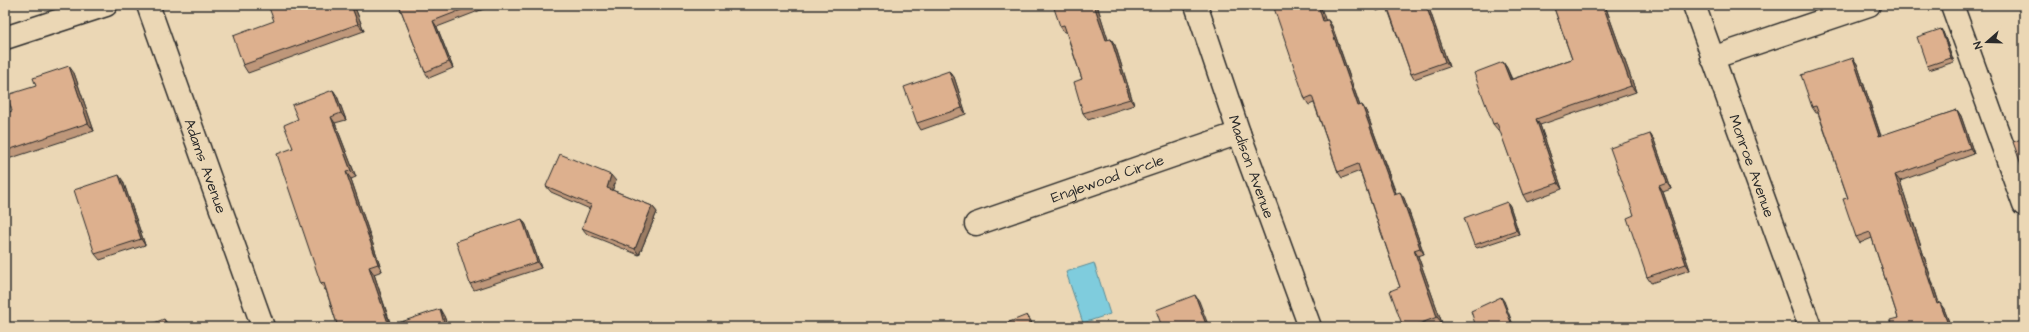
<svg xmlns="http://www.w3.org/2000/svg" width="2029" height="332" font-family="'Architects Daughter',sans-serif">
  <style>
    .water { fill: #7fccdd; stroke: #5d8c96 }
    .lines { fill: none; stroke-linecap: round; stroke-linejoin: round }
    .minor-casing { stroke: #2b2b2b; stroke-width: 25 }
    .minor { stroke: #ebd7b5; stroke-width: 22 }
    .wall { fill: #be977a; stroke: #2b2b2b }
    .shaded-wall { fill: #9b7b63; stroke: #2b2b2b }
    .building { fill: #ddb08e; stroke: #2b2b2b }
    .labels { text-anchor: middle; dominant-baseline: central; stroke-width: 3; stroke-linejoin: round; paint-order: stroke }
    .street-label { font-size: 15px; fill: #2b2b2b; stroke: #ebd7b5 }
  </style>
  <rect width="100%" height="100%" fill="#ebd7b5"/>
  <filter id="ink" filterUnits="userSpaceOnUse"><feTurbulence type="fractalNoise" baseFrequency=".025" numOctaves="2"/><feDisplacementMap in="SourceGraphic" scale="8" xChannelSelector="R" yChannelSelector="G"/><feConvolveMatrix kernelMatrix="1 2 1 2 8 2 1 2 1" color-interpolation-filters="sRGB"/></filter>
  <g filter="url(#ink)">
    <!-- water -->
    <path class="water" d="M1094,263L1110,314L1083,323L1066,272Z"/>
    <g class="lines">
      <defs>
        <g id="minor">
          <path id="s1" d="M148,5L263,327"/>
          <path id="s2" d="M1196,5L1239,133L1310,327"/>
          <path id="s3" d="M1694,5L1810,327"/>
          <path d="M1952,5L2024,205"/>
          <path d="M5,38L106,5"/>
          <path d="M1712,58L1869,5"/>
          <path id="s4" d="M976,224L1239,133"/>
        </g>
      </defs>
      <!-- minor casing -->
      <use href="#minor" class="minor-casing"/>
      <!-- minor -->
      <use href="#minor" class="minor"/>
    </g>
    <!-- wall -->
    <path class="wall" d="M354,5L364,31L248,73L243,65Z
      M399,5H494L437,27L453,68L429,78L425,72Z
      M1097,5L1108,40L1111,39L1115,45L1134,105L1088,120L1083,113L1082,79L1066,32H1064L1060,26Z
      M1320,5L1325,20H1328L1332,26L1360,106L1362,105L1366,111L1396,193L1404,198L1424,254L1418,256L1442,323L1432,327H1403L1400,287L1360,171L1342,178L1338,172L1314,103L1309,105L1305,99Z
      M1373,5H1428L1449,67L1414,79L1411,74L1387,7L1377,11Z
      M1553,5H1610L1611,6L1606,8L1636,92L1540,125L1562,189L1527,202L1523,195L1500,130H1498L1493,124L1503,62L1507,68L1512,79L1572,59Z
      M1943,32L1954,62L1929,70L1927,66Z
      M1853,58L1857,64L1881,136L1957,110L1961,116L1974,154L1900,181L1939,303L1944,309L1951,327H1892L1898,318L1872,238L1860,243L1856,237L1848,198L1818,113H1816L1812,107Z
      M949,71L954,77L966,114L921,130L917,123Z
      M74,73L94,131L5,160V113L12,111Z
      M333,90L337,96L346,120L335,123L356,177L351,179L382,271L374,274L391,325L444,316L448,327H338L326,290H325L321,284L293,148L298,119Z
      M1650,134L1654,140L1671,189L1663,192L1690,270L1651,283L1647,277L1634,215Z
      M123,181L145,245L100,260L95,254Z
      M616,181L612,190L652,206L657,212L639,255L587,234L582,228L590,209L551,192L546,186Z
      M1507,202L1510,206L1519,234L1477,248L1474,245Z
      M522,219L526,225L541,268L474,290L470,284Z"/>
    <!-- shaded-wall -->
    <path class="shaded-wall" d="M351,5H354L364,31L358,24Z
      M1094,5H1097L1110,46L1106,40Z
      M1318,5H1320L1328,27L1323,21Z
      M1426,5H1428L1449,67L1445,62Z
      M1603,5H1604L1606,8L1636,92L1631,86Z
      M1328,20L1332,26L1362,112L1358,106Z
      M433,21L437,27L453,68L449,62Z
      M1941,29L1943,32L1954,62L1951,58Z
      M1111,39L1115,45L1134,105L1130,99Z
      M1853,58L1857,64L1883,143L1879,136Z
      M1503,62L1507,68L1514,86L1510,80Z
      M69,66L74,73L94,131L88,123Z
      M949,71L954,77L966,114L962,108Z
      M333,90L337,96L346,120L341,113Z
      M1362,105L1366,111L1398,200L1394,194Z
      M1957,110L1961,116L1974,154L1970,148Z
      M331,117L335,123L356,177L351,171Z
      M1536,119L1540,125L1562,189L1558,183Z
      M1650,134L1654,140L1671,189L1667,183Z
      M346,172L351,179L382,271L378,264Z
      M119,175L123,181L145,245L141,239Z
      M611,175L616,181L611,194L607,188Z
      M1895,175L1900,181L1941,310L1937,304Z
      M1659,186L1663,192L1690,270L1686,264Z
      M1400,192L1404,198L1424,254L1420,248Z
      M1507,202L1510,206L1519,234L1516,230Z
      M652,206L657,212L639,255L635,249Z
      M522,219L526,225L541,268L537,262Z
      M1414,250L1418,256L1442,323L1437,317Z
      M369,267L374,274L391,327L389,326Z
      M1195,295L1199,301L1209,327H1207Z
      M1501,297L1504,301L1514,327L1512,325Z
      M1940,303L1944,309L1951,327H1949Z
      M440,309L444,316L448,327H445Z
      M1027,315L1031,321L1033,327H1031Z
      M164,319L170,327H167Z"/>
    <!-- building -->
    <path class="building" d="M268,5H351L358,24L243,65L233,36L274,21Z
      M399,5H474L433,21L449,62L425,72Z
      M1053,5H1094L1106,40L1111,39L1130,99L1083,113L1074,82L1082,79L1064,25L1060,26Z
      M1273,5H1318L1323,21L1328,20L1358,106L1362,105L1394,194L1400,192L1420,248L1414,250L1437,317L1411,327H1403L1390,291L1400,287L1358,164L1338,172L1312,96L1305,99Z
      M1387,5H1426L1445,62L1411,74Z
      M1553,5H1603L1631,86L1536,119L1558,183L1523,195L1497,123L1493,124L1474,73L1503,62L1510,80L1572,59Z
      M1941,29L1951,58L1927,66L1917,37Z
      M1853,58L1879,136L1957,110L1970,148L1895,175L1937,304L1940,303L1949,327H1892L1890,320L1898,318L1870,232L1856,237L1843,199L1848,198L1816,106L1812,107L1801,75Z
      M69,66L88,123L5,151V113L12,111L7,95L36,86L33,78Z
      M949,71L962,108L917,123L904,87Z
      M333,90L341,113L331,117L351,171L346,172L378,264L369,267L389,326L440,309L445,327H338L324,283L321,284L277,154L293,148L284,125L298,119L292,105Z
      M1650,134L1667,183L1659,186L1686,264L1647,277L1627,218L1634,215L1610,148Z
      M2024,138V166L2022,167L2013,142Z
      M560,154L611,175L607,188L652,206L635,249L582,228L591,205L546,186Z
      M119,175L141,239L95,254L74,190Z
      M1507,202L1516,230L1474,245L1464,218Z
      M522,219L537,262L470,284L456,241Z
      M1195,295L1207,327H1162L1156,310Z
      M1501,297L1512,325L1507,327H1476L1471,311Z
      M1027,315L1031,327H997Z
      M164,319L167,327H144Z"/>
  </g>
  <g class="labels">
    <!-- street labels -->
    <g class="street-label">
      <text stroke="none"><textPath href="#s1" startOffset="171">Adams Avenue</textPath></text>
      <text stroke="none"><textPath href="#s2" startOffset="171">Madison Avenue</textPath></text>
      <text stroke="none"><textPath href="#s3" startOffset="171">Monroe Avenue</textPath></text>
      <text stroke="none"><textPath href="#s4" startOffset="139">Englewood Circle</textPath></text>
    </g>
  </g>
  <!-- margin -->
  <rect width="2029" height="332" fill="none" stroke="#ebd7b5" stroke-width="20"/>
  <rect x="10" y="10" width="2009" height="312" fill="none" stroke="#2b2b2b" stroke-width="1.5" filter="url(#ink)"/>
  <!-- north arrow -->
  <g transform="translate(1987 42) rotate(250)" stroke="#ebd7b5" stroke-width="3" paint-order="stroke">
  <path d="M0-3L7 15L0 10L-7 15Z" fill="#2b2b2b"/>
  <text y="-6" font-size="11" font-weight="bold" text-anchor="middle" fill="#2b2b2b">N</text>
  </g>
</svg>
